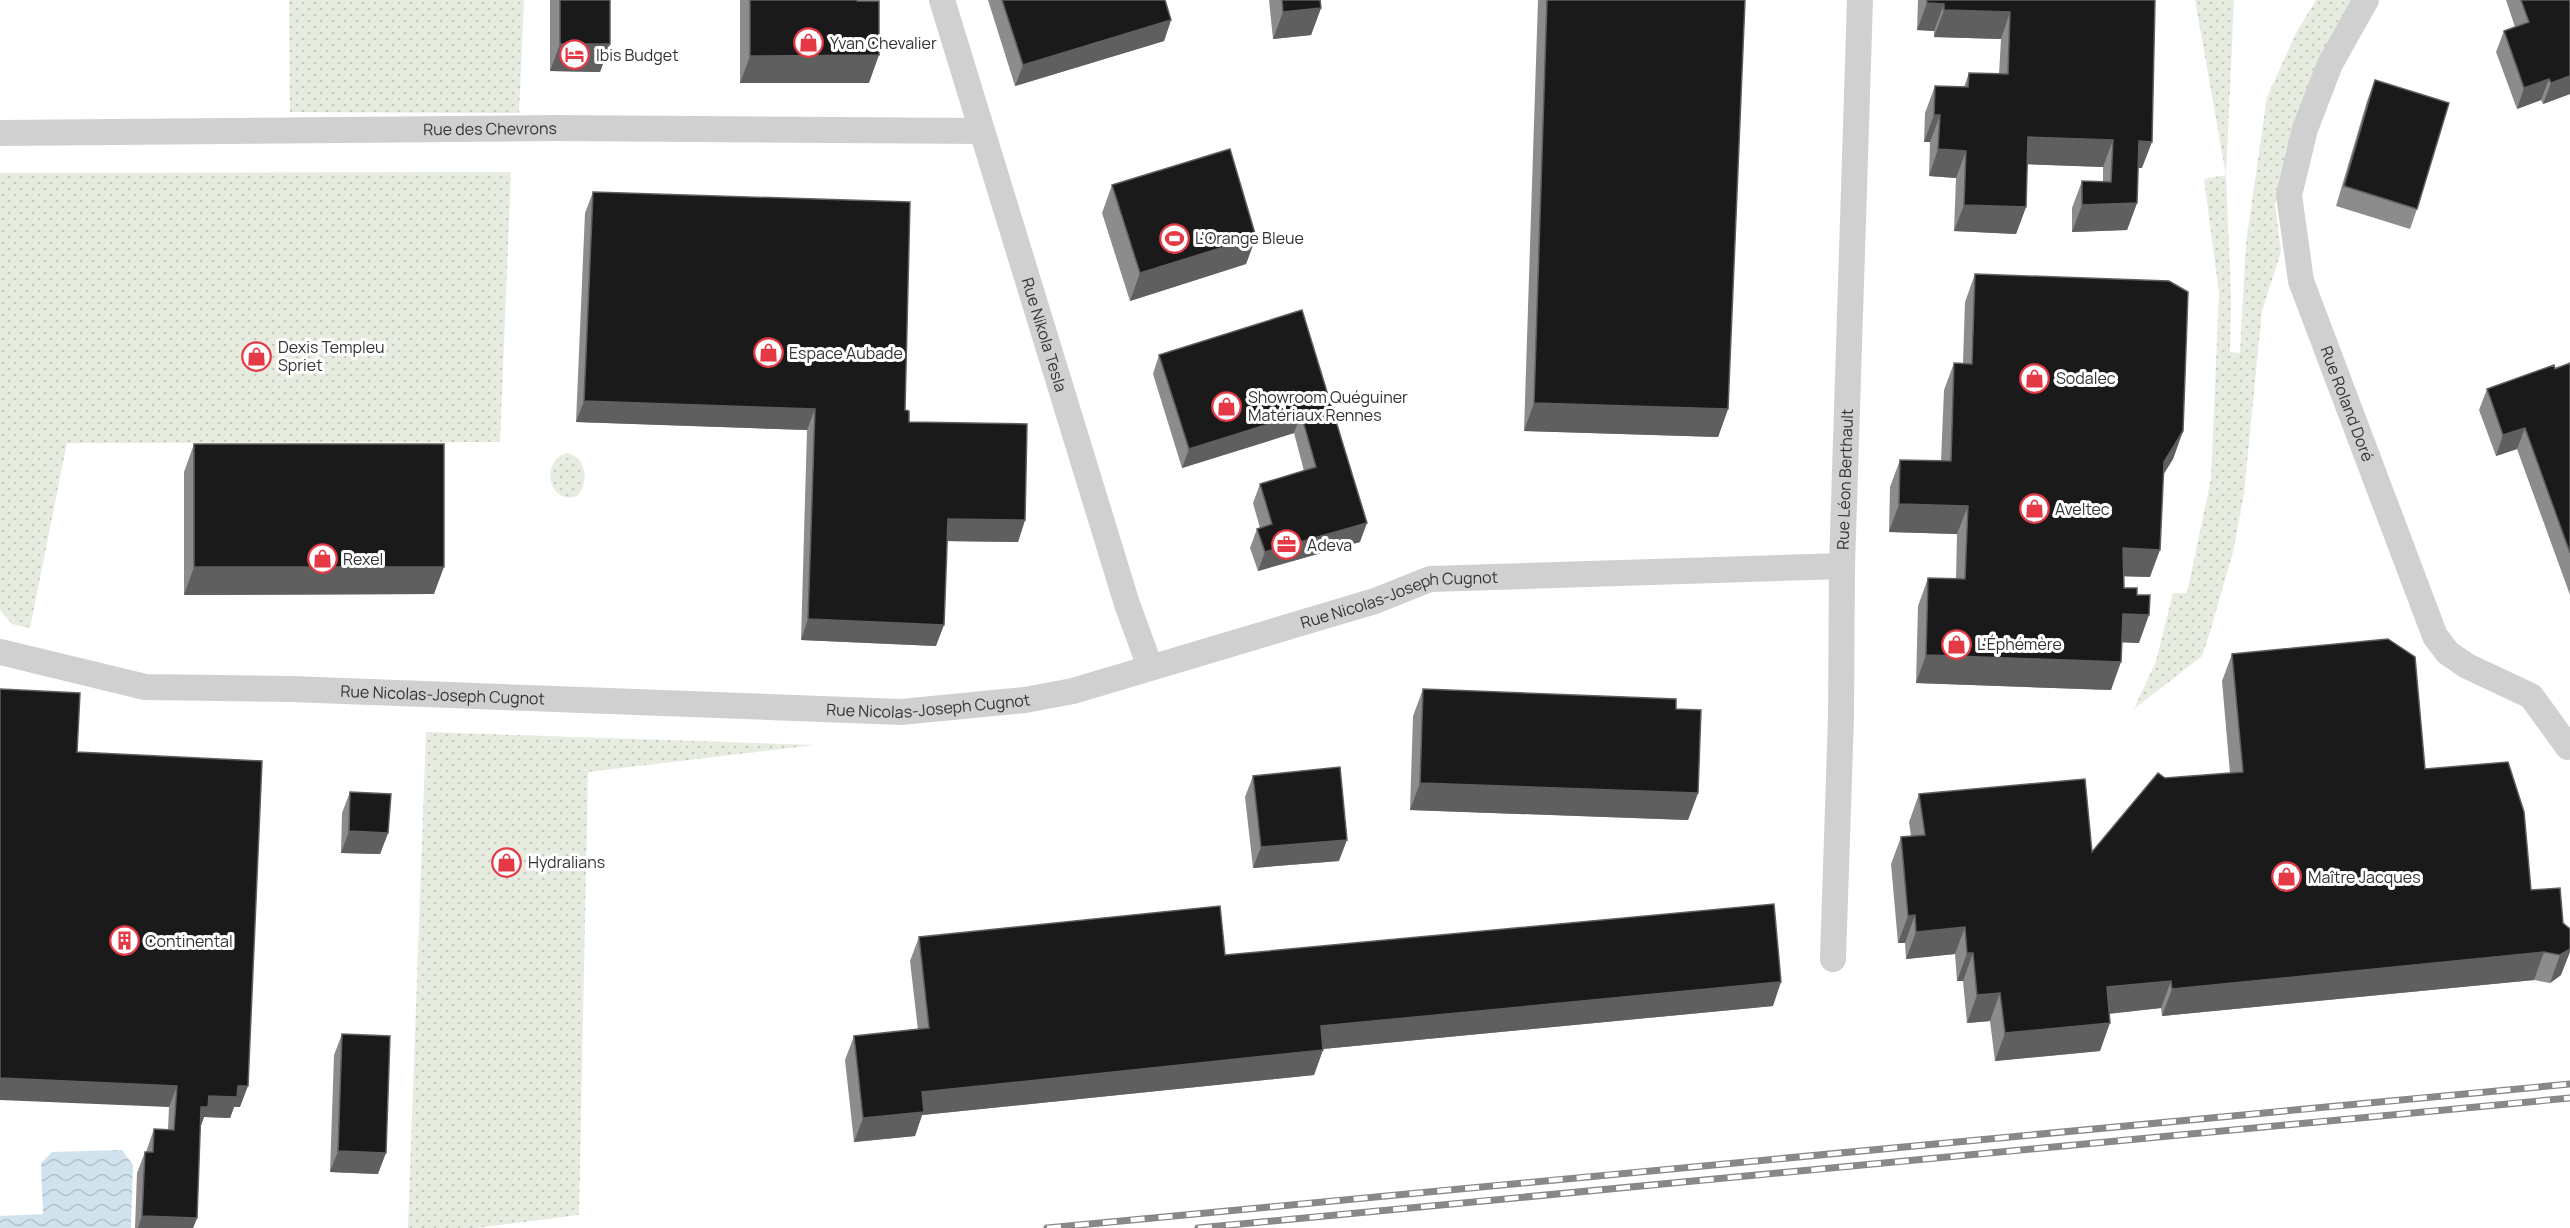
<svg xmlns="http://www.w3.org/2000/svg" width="2570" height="1228" font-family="Manrope,sans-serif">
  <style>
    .green { fill: url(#green-dots) }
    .water { fill: url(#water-waves) }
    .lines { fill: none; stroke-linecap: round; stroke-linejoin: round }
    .minor { stroke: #d0d0d0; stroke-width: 26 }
    .rail-casing { stroke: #888; stroke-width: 7 }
    .rail { stroke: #fff; stroke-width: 4.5; stroke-dasharray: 14; stroke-linecap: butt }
    .wall { fill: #8c8c8c }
    .shaded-wall { fill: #5f5f5f }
    .building { fill: #1a1a1a; stroke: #5f5f5f; stroke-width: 1.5 }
    .labels { text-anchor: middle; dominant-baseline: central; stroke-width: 6; stroke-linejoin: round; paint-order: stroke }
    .poi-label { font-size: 16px; fill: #333; stroke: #fff; text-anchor: start }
    .street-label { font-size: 16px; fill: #333; stroke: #fff }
  </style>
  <defs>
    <pattern id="green-dots" width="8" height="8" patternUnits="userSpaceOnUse" patternTransform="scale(1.5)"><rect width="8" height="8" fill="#e6ecdf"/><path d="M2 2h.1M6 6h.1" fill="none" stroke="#c6cbc0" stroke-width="1.8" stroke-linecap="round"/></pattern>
    <pattern id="water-waves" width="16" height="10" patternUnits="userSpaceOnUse" patternTransform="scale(1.5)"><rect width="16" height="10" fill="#cfe2ee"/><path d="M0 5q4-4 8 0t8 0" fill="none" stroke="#b2c2cd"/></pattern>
  </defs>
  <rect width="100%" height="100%" fill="#fff"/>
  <!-- green -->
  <path class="green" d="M289,0H524L519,113L290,112Z
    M2195,0H2234L2226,175L2231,297L2230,352L2240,353L2246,243L2267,97L2296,33L2316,0H2353L2307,90L2275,205L2281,252L2262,311L2244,493L2233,552L2210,632L2202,656L2134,709L2156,661L2173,593H2187L2211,479L2219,293L2204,179L2226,175Z
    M511,172L500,442L67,443L30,628L12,624L0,610V173Z
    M568,453C587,458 589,483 577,496C546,506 541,457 568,453Z
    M426,732L815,745L588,772L579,1215L476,1228H408Z"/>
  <!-- water -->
  <path class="water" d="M122,1150L133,1165L131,1228H0V1216L43,1214L41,1163L52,1152Z"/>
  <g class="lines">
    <!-- minor -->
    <g class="minor">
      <path id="s1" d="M942,0L1127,604L1150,667"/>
      <path id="s2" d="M2366,0L2330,64L2305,129L2289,195L2301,281L2435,636L2448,653L2467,666L2531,696L2568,747L2570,746"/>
      <path id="s3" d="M0,133L555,128L981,131"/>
      <path id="s4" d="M0,652L145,687L291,689L901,712L1025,700L1073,691L1375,601L1430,579L1842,566"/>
      <path id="s5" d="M1833,959L1841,716L1842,566L1860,0"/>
    </g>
    <defs>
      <path id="rail" d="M1047,1228L2570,1084
        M1198,1228L2570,1098"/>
    </defs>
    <!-- rail casing -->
    <use href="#rail" class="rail-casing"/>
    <!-- rail -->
    <use href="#rail" class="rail"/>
  </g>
  <!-- wall -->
  <path class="wall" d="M550,0H610V44L600,72L550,71Z
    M740,0H857L869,83H740Z
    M988,0H1165L1171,20L1164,41L1015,86Z
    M1269,0H1320L1321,8L1311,35L1273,39Z
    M1538,0H1745L1728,409L1718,437L1524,431Z
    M1918,0H2155L2142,168H2138L2137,203L2127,230L2072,232V208L2082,181L2103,182V167L2027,164L2026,207L2016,234L1954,231L1956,178L1929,176L1930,142H1924L1925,113L1935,86L1964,87L1969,73L1999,74L2001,39L1934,37V31L1917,30Z
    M2506,0H2570V94L2543,104L2541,100L2517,109L2496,52L2504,31L2515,27Z
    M2375,80L2417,209L2410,229L2336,206L2367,101Z
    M1112,185L1256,237L1246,264L1130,301L1102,213Z
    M593,192L905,410L909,422L1025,520L1018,542L947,541L936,646L801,640L807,430L576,422L585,213Z
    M1975,274L2183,431L2173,459L2163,474L2150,577L2123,576L2124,588L2139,643L2122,642L2111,690L1916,683L1918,606L1928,578L1956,579L1957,534L1889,532L1890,487L1900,460L1941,461L1944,390L1954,363H1963L1965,302Z
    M1302,310L1360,542L1258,571L1250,548L1257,529L1260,528L1253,503L1260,484L1304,471L1294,433L1182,468L1153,374L1159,355Z
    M2570,363V595L2517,449L2496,456L2479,410L2487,389Z
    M194,444L434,594L184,595V472Z
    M2232,654L2425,769L2531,890L2560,888L2561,975L2550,983L2534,980L2162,1016L2161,1008L2109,1014L2100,1051L1995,1061L1990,1021L1967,1023L1963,981H1957L1955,954L1906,959L1905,943H1898L1891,864L1901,837L1911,836L1909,822L1919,794L2092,852L2165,778L2230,773L2222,681Z
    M1423,689L1676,709L1698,793L1688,820L1410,810L1413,716Z
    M77,752L240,1107H234L230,1118L204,1117L200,1128L197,1218L193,1228H135L137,1173L145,1152H146L154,1129L168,1130L169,1107Z
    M1253,776L1339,861L1253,868L1245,797Z
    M350,792L388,833L380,854L341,853L342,813Z
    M919,937L1225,955L1773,1006L1323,1049L1314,1075L922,1115L915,1136L854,1142L845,1060L854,1036L918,1030L910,961Z
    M342,1034L378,1174L330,1172L334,1055Z"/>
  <!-- shaded-wall -->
  <path class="shaded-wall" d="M1927,3L1944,4L1934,31L1917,30Z
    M1321,8L1311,35L1273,39L1283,12Z
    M1944,10L2010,12L2001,39L1934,37Z
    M1171,20L1164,41L1015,86L1023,65Z
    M560,44H610L600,72L550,71Z
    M879,55L869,83H740L750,56Z
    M2570,76V94L2543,104L2551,83Z
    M2549,79L2541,100L2517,109L2524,88Z
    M1934,115H1940L1930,142H1924Z
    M2028,137L2113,140L2103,167L2019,164Z
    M2139,141L2152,142L2142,168H2129Z
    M1938,149L1966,151L1956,178L1929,176Z
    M2137,203L2127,230L2072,232L2082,205Z
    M1964,205L2026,207L2016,234L1954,231Z
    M1256,237L1246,264L1130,301L1140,273Z
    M584,401L815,409L807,430L576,422Z
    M1534,403L1728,409L1718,437L1524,431Z
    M1301,414L1294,433L1182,468L1189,449Z
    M2525,428L2517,449L2496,456L2503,435Z
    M2183,431L2173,459L2154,490L2164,462Z
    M1899,504L1968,506L1957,534L1889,532Z
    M948,519L1025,520L1018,542L940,541Z
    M1367,523L1360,542L1258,571L1265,552Z
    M2123,548L2160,550L2150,577L2113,576Z
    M194,567H444L434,594L184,595Z
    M2123,614L2149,615L2139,643L2113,642Z
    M808,619L944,625L936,646L801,640Z
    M1926,655L2121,662L2111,690L1916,683Z
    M1420,783L1698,793L1688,820L1410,810Z
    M349,831L388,833L380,854L341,853Z
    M1347,840L1339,861L1253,868L1261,847Z
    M1915,915L1905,943H1898L1908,916Z
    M1965,927L1955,954L1906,959L1916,932Z
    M2570,949V952L2561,975L2550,983L2560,955Z
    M2544,952L2534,980L2162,1016L2172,989Z
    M1967,953H1973L1963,981H1957Z
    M2171,981L2161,1008L2096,1015L2107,987Z
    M1781,982L1773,1006L1312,1050L1321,1026Z
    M2000,993L1990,1021L1967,1023L1977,995Z
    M2110,1023L2100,1051L1995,1061L2005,1033Z
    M1323,1050L1314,1075L922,1115L915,1136L854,1142L863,1118L922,1092Z
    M0,1078L177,1086L169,1107L0,1100Z
    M238,1086H248L240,1107H234L230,1118L204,1117L200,1128L201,1107L209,1096Z
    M338,1151L386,1153L378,1174L330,1172Z
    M142,1216L197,1218L193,1228H138Z"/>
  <!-- building -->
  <path class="building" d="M560,0H610V44H560Z
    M750,0H857V1H879V55L750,56Z
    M1002,0H1165L1171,20L1023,65Z
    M1282,0H1320L1321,8L1283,12Z
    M1547,0H1745L1728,409L1534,403Z
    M1927,0H2155L2152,142L2139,141L2137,203L2082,205V181L2111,182L2113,140L2028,137L2026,207L1964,205L1966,151L1938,149L1940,115H1934L1935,86L1968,87L1969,73L2008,74L2010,12L1944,10V4L1927,3Z
    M2521,0H2570V76L2551,83L2549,79L2524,88L2504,31L2529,22Z
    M2375,80L2449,103L2417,209L2344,186Z
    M1230,149L1256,237L1140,273L1112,185Z
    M593,192L910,202L905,410L909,411V422L1027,424L1025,520L948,519L944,625L808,619L815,409L584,401Z
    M1975,274L2169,281L2188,292L2183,431L2164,462L2160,550L2123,548L2124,588H2137V595H2150L2149,615L2123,614L2121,662L1926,655L1928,578L1965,579L1968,506L1899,504L1900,460L1951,461L1954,363L1972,364Z
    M1302,310L1367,523L1265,552L1257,529L1272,524L1260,484L1316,467L1301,414L1189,449L1159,355Z
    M2570,363V553L2525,428L2503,435L2487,389L2554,365L2555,369Z
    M194,444H444V567H194Z
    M2388,639L2415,657L2425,769L2508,762L2524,812L2531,890L2560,888L2563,923L2570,929V949L2560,955L2544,952L2172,989L2171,981L2107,987L2110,1023L2005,1033L2000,993L1977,995L1973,953H1967L1965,927L1916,932L1915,915L1908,916L1901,837L1925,835L1919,794L2085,779L2092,852L2158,773L2165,778L2243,772L2232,654Z
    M0,689L80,693L77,752L262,761L248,1086H238L237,1097L209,1096L208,1107H201L197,1218L142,1216L145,1152H153L154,1129L174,1130L177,1086L0,1078Z
    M1423,689L1676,699V709L1701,710L1698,793L1420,783Z
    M1340,767L1347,840L1261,847L1253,776Z
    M350,792L391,794L388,833L349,831Z
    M1774,904L1781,982L1321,1026L1323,1050L922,1092L924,1112L863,1118L854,1036L929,1028L919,937L1220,906L1225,955Z
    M342,1034L390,1036L386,1153L338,1151Z"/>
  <!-- icons -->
  <defs>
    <symbol id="shop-ring" viewBox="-11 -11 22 22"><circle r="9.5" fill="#fff" stroke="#e63946" stroke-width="1.5"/><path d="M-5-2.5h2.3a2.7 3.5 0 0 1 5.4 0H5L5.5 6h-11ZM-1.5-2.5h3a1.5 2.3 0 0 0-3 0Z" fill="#e63946"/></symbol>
    <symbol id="hotel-ring" viewBox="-11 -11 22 22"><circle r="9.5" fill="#fff" stroke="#e63946" stroke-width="1.5"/><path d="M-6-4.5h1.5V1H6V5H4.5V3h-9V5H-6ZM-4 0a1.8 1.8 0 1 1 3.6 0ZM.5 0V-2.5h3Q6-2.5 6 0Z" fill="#e63946"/></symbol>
    <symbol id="stadium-ring" viewBox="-11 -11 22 22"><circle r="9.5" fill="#fff" stroke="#e63946" stroke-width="1.5"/><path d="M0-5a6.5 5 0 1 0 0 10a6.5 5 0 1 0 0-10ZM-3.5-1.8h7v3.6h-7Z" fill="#e63946"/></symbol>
    <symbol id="office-ring" viewBox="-11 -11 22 22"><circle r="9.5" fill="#fff" stroke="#e63946" stroke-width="1.5"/><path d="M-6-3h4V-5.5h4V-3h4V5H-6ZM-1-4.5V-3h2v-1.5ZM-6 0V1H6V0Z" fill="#e63946"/></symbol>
    <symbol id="building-ring" viewBox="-11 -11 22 22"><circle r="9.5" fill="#fff" stroke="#e63946" stroke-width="1.5"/><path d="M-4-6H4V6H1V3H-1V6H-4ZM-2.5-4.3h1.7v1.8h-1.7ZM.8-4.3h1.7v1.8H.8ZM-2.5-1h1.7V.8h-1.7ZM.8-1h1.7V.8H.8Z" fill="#e63946"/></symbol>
  </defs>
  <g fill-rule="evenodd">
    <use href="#shop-ring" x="792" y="26" width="33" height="33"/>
    <use href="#hotel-ring" x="558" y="38" width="33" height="33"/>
    <use href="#stadium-ring" x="1158" y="222" width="33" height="33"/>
    <use href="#shop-ring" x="752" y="336" width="33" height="33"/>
    <use href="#shop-ring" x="240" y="340" width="33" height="33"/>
    <use href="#shop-ring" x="2018" y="362" width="33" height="33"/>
    <use href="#shop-ring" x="1210" y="390" width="33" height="33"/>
    <use href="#shop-ring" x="2018" y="492" width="33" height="33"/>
    <use href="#office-ring" x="1270" y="528" width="33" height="33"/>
    <use href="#shop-ring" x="306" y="542" width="33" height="33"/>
    <use href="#shop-ring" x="1940" y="628" width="33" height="33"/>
    <use href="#shop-ring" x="490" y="846" width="33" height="33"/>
    <use href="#shop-ring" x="2270" y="860" width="33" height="33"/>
    <use href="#building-ring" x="108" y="924" width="33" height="33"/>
  </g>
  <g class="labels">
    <!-- poi labels -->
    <g class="poi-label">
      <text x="830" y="43">Yvan Chevalier</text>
      <text x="596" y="55">Ibis Budget</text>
      <text x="1195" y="238">L'Orange Bleue</text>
      <text x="278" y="347">Dexis Templeu<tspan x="278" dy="18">Spriet</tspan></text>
      <text x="789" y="353">Espace Aubade</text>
      <text x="2056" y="378">Sodalec</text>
      <text x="1248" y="397">Showroom Quéguiner<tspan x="1248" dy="18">Matériaux Rennes</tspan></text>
      <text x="2055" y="509">Aveltec</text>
      <text x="1307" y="545">Adeva</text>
      <text x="343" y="559">Rexel</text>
      <text x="1977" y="644">L'Éphémère</text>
      <text x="528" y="862">Hydralians</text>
      <text x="2308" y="877">Maître Jacques</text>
      <text x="145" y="941">Continental</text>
    </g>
    <!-- street labels -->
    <g class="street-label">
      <text stroke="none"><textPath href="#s3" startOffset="490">Rue des Chevrons</textPath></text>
      <text stroke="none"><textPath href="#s1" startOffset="350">Rue Nikola Tesla</textPath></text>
      <text stroke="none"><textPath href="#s2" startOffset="429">Rue Roland Doré</textPath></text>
      <text stroke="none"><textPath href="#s5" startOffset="480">Rue Léon Berthault</textPath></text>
      <text stroke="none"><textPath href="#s4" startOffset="1419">Rue Nicolas-Joseph Cugnot</textPath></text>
      <text stroke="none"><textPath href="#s4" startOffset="447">Rue Nicolas-Joseph Cugnot</textPath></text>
      <text stroke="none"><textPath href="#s4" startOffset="933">Rue Nicolas-Joseph Cugnot</textPath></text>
    </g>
  </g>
</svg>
